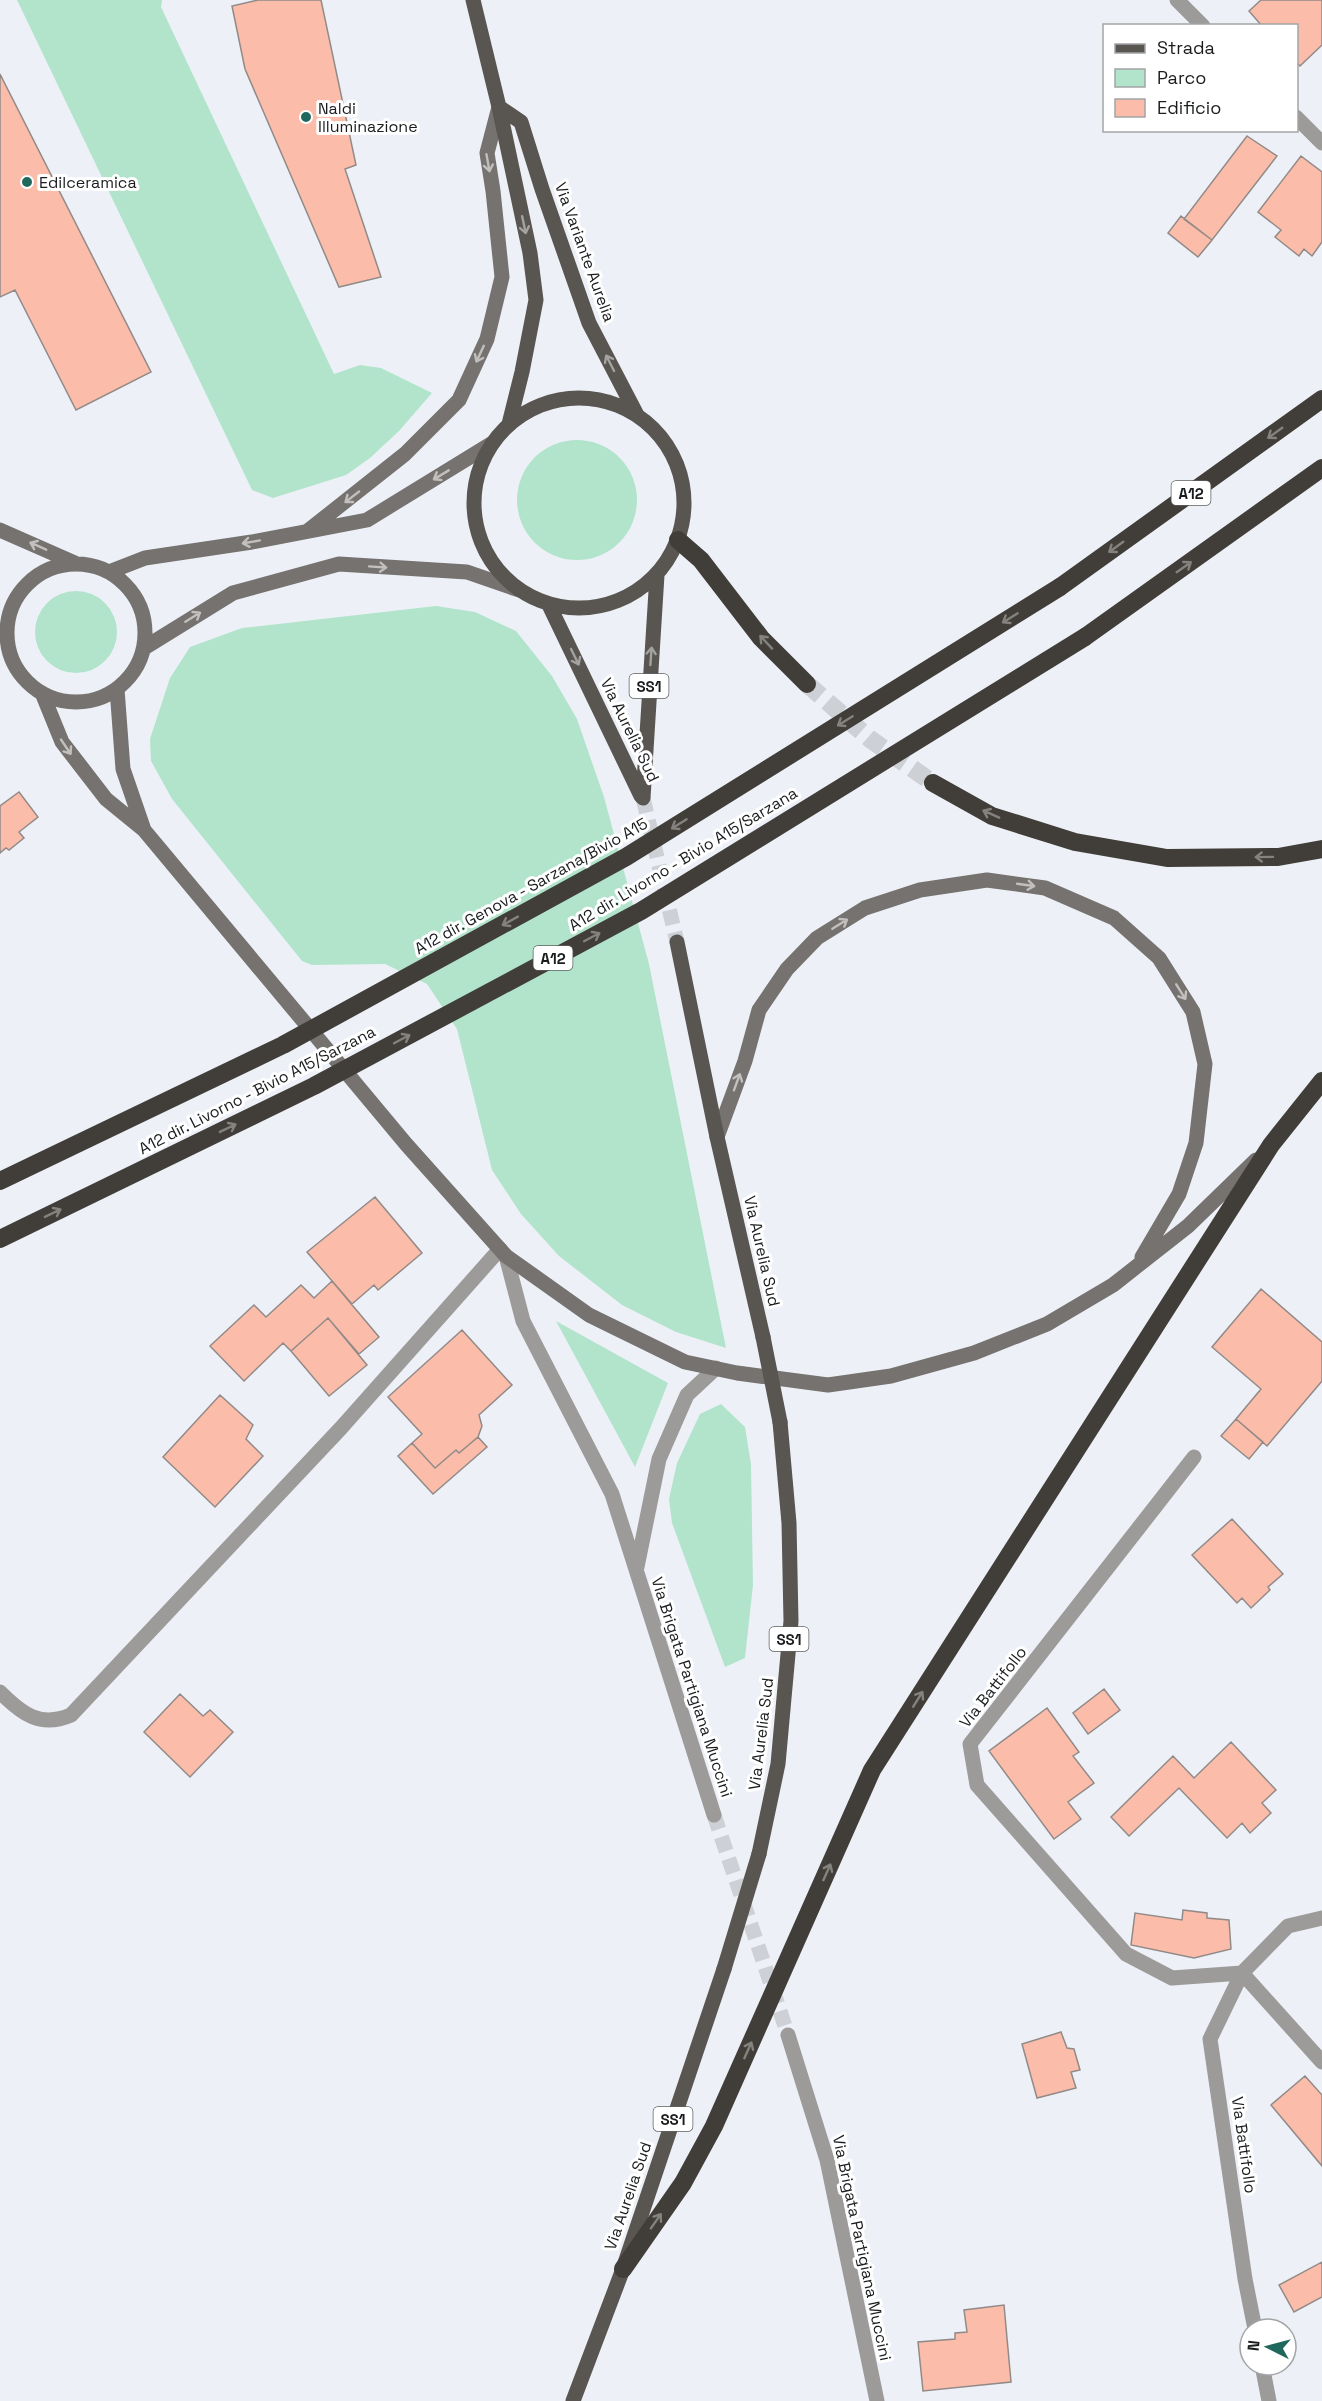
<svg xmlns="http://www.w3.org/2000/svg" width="1322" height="2401" font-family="'Space Grotesk',sans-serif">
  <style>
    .green { fill: #b2e4cc }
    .building { fill: #fbbdaa; stroke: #928a88; stroke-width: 1.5 }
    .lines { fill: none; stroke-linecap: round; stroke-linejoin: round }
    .minor-tunnel { stroke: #cdd1d6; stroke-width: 15; stroke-dasharray: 15 8; stroke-linecap: butt }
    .primary-tunnel { stroke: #cdd1d6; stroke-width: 15; stroke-dasharray: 15 8; stroke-linecap: butt }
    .motorway-tunnel { stroke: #cdd1d6; stroke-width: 18; stroke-dasharray: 18 9; stroke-linecap: butt }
    .service { stroke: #9d9b99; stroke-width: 15 }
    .minor { stroke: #9d9b99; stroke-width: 15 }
    .secondary { stroke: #75726f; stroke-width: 15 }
    .primary { stroke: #595651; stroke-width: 15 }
    .motorway { stroke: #413e39; stroke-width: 18 }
    .primary-bridge { stroke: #595651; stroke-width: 15 }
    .motorway-bridge { stroke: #413e39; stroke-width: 18 }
    .oneway { stroke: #c1c0be }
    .oneway2 { stroke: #a4a29f }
    .oneway3 { stroke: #84827e }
    .poi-dot { fill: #20685e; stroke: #fff; stroke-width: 2 }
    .labels { text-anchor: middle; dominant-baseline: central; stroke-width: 6; stroke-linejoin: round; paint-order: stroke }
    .shield { fill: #fff; stroke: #5f6062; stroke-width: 1.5 }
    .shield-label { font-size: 15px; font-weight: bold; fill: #1a1c1e }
    .poi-label { font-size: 16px; fill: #1a1c1e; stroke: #fff; text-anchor: start }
    .street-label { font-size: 16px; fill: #1a1c1e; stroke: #fff }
  </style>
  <rect width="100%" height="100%" fill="#edf1f7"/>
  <!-- green -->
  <path class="green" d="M17,0H162L161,7L334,374L360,365L381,368L432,393L399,431L370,458L346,475L273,498L252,490Z
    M517 500a60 60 0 1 1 120 0a60 60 0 1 1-120 0Z
    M35 632a41 41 0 1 1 82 0a41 41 0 1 1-82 0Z
    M436,606L475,612L516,631L552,676L577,719L604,797L649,964L726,1348L676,1332L622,1305L559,1256L521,1214L492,1170L457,1029L427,984L385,964L312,965L302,961L172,799L151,761L150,739L170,678L190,647L242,628Z
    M556,1321L668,1383L635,1467Z
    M721,1404L745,1427L751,1464L753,1585L745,1658L725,1667L672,1523L669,1499L677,1463L700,1414Z"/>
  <!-- building -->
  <path class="building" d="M258,0H321L356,165L345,169L381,277L339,287L245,69L232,6Z
    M1261,0H1322V45L1300,66L1296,62V26H1262L1249,11Z
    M0,74L151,372L76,410L15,290L0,297Z
    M1247,136L1277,156L1212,240L1184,219Z
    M1301,156L1322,172V242L1312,256L1304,249L1299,256L1275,237L1281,230L1258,212Z
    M1181,216L1212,240L1198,257L1168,233Z
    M19,792L38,817L19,832L24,838L9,850L6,848L0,853V806Z
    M375,1197L422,1253L378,1290L374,1285L352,1304L307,1252Z
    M332,1281L379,1337L359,1354L328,1318L291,1351L283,1343L244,1381L210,1346L254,1305L266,1317L301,1285L314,1298Z
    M1261,1289L1322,1342V1381L1267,1446L1236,1419L1261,1389L1212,1347Z
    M328,1318L367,1365L329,1396L291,1351Z
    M462,1330L512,1385L479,1415L482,1426L478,1437L459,1453L456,1450L435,1468L412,1443L422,1434L388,1397Z
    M220,1395L253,1425L246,1439L263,1456L215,1507L163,1457Z
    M1236,1419L1263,1442L1249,1459L1221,1436Z
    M478,1437L487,1447L433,1494L398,1456L412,1443L435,1468L456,1450L459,1453Z
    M1232,1519L1283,1574L1268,1587L1270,1590L1251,1608L1242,1598L1237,1603L1192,1555Z
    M1104,1689L1120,1710L1088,1734L1073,1713Z
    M180,1694L203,1716L210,1710L233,1732L190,1777L144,1732Z
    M1047,1708L1079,1752L1073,1756L1094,1783L1068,1802L1081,1819L1054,1839L989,1751Z
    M1231,1742L1276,1790L1262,1803L1271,1813L1250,1833L1242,1823L1227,1838L1179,1788L1129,1836L1111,1817L1173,1756L1194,1778Z
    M1183,1910L1207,1913V1918L1229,1920L1231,1949L1194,1958L1131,1945L1135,1913L1182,1920Z
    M1061,2032L1067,2048L1074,2049L1080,2070L1071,2072L1076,2088L1037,2098L1022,2044Z
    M1305,2076L1322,2095V2166L1271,2105Z
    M1322,2262V2297L1294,2312L1279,2285Z
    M1004,2305L1011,2382L923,2391L918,2342L955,2339V2333L967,2332L964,2310Z"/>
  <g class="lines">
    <!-- minor-tunnel -->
    <path class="minor-tunnel" d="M714,1815L788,2035"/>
    <!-- primary-tunnel -->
    <path class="primary-tunnel" d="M643,798L677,942"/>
    <!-- motorway-tunnel -->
    <path class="motorway-tunnel" d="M807,684L870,739L933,783"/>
    <!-- service -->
    <path class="service" d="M1177,0L1203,26
      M1296,117L1322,143
      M1242,1973L1322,2062"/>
    <!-- minor -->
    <path class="minor" d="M506,1256L523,1321L612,1494L714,1815
      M1194,1457L970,1744L977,1785L1126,1954L1172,1978L1242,1973
      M637,1567L659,1459L687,1395L716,1368
      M0,1692C22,1714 40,1728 71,1715L341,1428L500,1249
      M788,2035L827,2160L877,2401
      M1255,2329L1245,2279L1210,2039L1242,1973L1288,1926L1322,1918
      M1262,2365L1269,2401"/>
    <!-- secondary -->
    <path class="secondary" d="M0,530L75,563
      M309,530L405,454L459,400L487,339L502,277L493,191L487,153L499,107
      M7 633a69 69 0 1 1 138 0a69 69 0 1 1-138 0Z
      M109,572L145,558L252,542L367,520L491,444
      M144,648L233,593L339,564L467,572L519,590
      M117,689L123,769L144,830
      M42,693L62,742L106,799L144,830L406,1144L506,1256L589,1315L685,1362L737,1373L828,1385L891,1376L974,1353L1047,1324L1113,1285L1188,1226L1256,1160
      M717,1137L745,1061L759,1010L787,969L817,938L865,908L920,890L987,880L1045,888L1114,918L1159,958L1193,1012L1205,1064L1196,1143L1179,1194L1142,1257"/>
    <!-- primary -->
    <path class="primary" d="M473,0L499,107L530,253L536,300L522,372L509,424
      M499,107L521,122L542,189L589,323L637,415
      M474 503a105 105 0 1 1 210 0a105 105 0 1 1-210 0Z
      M549,605L641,796
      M643,798L657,575
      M677,942L717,1137L763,1337
      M759,1854L778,1764L791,1621L789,1523L780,1422
      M573,2401L623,2269L724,1969"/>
    <!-- motorway -->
    <path class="motorway" d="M678,540L701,560L761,638L807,684
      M1060,587L1322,399
      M1085,637L1322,468
      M933,783L992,816L1075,842L1167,858L1278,857L1322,849
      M623,2269L683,2183L714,2126L872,1770L1271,1145L1322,1081"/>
    <!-- primary-bridge -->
    <path class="primary-bridge" d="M763,1337L780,1422
      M724,1969L759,1854"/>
    <!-- motorway-bridge -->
    <path class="motorway-bridge" d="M0,1181L283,1045L626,857L1060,587
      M0,1239L314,1086L641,911L1085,637"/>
  </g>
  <!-- one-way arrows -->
  <defs><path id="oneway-shaft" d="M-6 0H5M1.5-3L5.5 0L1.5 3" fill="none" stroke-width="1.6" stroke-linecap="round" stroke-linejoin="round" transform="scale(1.5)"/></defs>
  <g class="oneway">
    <use href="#oneway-shaft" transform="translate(488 163) rotate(80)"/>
    <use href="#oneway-shaft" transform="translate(480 354) rotate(115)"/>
    <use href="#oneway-shaft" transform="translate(441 475) rotate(149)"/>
    <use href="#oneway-shaft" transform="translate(352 497) rotate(142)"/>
    <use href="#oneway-shaft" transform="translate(251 542) rotate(170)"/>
    <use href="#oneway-shaft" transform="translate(38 546) rotate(-156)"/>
    <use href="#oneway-shaft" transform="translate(378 567) rotate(4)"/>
    <use href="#oneway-shaft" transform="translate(193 617) rotate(-32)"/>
    <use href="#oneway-shaft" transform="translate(66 747) rotate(56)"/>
    <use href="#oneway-shaft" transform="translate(1026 885) rotate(8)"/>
    <use href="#oneway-shaft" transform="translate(840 924) rotate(-32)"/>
    <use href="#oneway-shaft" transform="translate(1181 992) rotate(58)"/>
    <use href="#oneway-shaft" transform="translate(737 1082) rotate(-70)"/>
  </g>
  <g class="oneway2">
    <use href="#oneway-shaft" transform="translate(524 225) rotate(78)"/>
    <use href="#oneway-shaft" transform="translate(610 363) rotate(-117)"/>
    <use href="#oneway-shaft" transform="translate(651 656) rotate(-86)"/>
    <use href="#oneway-shaft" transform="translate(575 657) rotate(64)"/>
  </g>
  <g class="oneway3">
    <use href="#oneway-shaft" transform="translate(1275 433) rotate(144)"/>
    <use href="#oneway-shaft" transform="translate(1116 547) rotate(144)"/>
    <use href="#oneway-shaft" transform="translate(1184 567) rotate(-35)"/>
    <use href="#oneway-shaft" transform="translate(1010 618) rotate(148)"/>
    <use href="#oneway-shaft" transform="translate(766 642) rotate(-133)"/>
    <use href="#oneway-shaft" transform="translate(845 721) rotate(148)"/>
    <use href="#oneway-shaft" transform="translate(991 814) rotate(-156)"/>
    <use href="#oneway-shaft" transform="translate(679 824) rotate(148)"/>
    <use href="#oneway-shaft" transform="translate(1264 857) rotate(179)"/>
    <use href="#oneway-shaft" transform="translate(510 921) rotate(151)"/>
    <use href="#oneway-shaft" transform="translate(592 937) rotate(-28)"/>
    <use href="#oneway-shaft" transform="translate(402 1039) rotate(-28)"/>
    <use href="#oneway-shaft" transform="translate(228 1128) rotate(-26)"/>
    <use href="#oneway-shaft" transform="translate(53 1213) rotate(-26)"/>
    <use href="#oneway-shaft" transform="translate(918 1699) rotate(-58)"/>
    <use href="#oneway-shaft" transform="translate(827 1872) rotate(-66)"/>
    <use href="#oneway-shaft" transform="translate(748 2050) rotate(-66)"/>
    <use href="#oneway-shaft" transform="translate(656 2221) rotate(-55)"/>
  </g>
  <!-- markers -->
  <g class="poi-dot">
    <circle cx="306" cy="117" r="6"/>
    <circle cx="27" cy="182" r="6"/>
  </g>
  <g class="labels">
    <!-- shield labels -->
    <g class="shield">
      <rect x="1171.5" y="481" width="39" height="24" rx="4.5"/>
      <rect x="629.5" y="674" width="39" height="24" rx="4.5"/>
      <rect x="533.5" y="946" width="39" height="24" rx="4.5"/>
      <rect x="769.5" y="1627" width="39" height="24" rx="4.5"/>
      <rect x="653.5" y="2107" width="39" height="24" rx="4.5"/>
    </g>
    <g class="shield-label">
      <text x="1191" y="493">A12</text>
      <text x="649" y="686">SS1</text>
      <text x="553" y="958">A12</text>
      <text x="789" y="1639">SS1</text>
      <text x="673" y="2119">SS1</text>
    </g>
    <!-- poi labels -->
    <g class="poi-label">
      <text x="318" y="108">Naldi<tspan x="318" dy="18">Illuminazione</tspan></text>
      <text x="39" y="182">Edilceramica</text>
    </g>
    <!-- street labels -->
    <g class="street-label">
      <text transform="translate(585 252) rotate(70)">Via Variante Aurelia</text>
      <text transform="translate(630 730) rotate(64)">Via Aurelia Sud</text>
      <text transform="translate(683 859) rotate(-31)">A12 dir. Livorno - Bivio A15/Sarzana</text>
      <text transform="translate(531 886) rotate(-29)">A12 dir. Genova - Sarzana/Bivio A15</text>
      <text transform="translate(257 1090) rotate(-27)">A12 dir. Livorno - Bivio A15/Sarzana</text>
      <text transform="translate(762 1251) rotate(77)">Via Aurelia Sud</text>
      <text transform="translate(692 1687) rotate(72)">Via Brigata Partigiana Muccini</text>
      <text transform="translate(993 1687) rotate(-52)">Via Battifollo</text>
      <text transform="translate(761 1734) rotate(-83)">Via Aurelia Sud</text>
      <text transform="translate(1244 2145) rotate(82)">Via Battifollo</text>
      <text transform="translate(628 2196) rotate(-71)">Via Aurelia Sud</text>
      <text transform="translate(862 2248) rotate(78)">Via Brigata Partigiana Muccini</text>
    </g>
  </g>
  <!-- legend -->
  <rect x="1103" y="24" width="195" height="108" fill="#ffffff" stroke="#a3a4a5" stroke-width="1.5"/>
  <rect x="1115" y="44" width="30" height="9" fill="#595651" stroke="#a3a4a5" stroke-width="1.5"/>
  <text x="1157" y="54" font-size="18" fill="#1a1c1e">Strada</text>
  <rect x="1115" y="69" width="30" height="18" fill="#b2e4cc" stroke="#a3a4a5" stroke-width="1.5"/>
  <text x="1157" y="84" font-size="18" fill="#1a1c1e">Parco</text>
  <rect x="1115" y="99" width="30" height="18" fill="#fbbdaa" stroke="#a3a4a5" stroke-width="1.5"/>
  <text x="1157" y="114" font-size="18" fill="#1a1c1e">Edificio</text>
  <!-- north arrow -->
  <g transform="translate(1268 2347) rotate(276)"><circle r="28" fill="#ffffff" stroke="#a3a4a5" stroke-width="1.5"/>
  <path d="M0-4.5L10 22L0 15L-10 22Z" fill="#20685e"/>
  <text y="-9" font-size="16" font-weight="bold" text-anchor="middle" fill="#1a1c1e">N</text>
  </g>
</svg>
